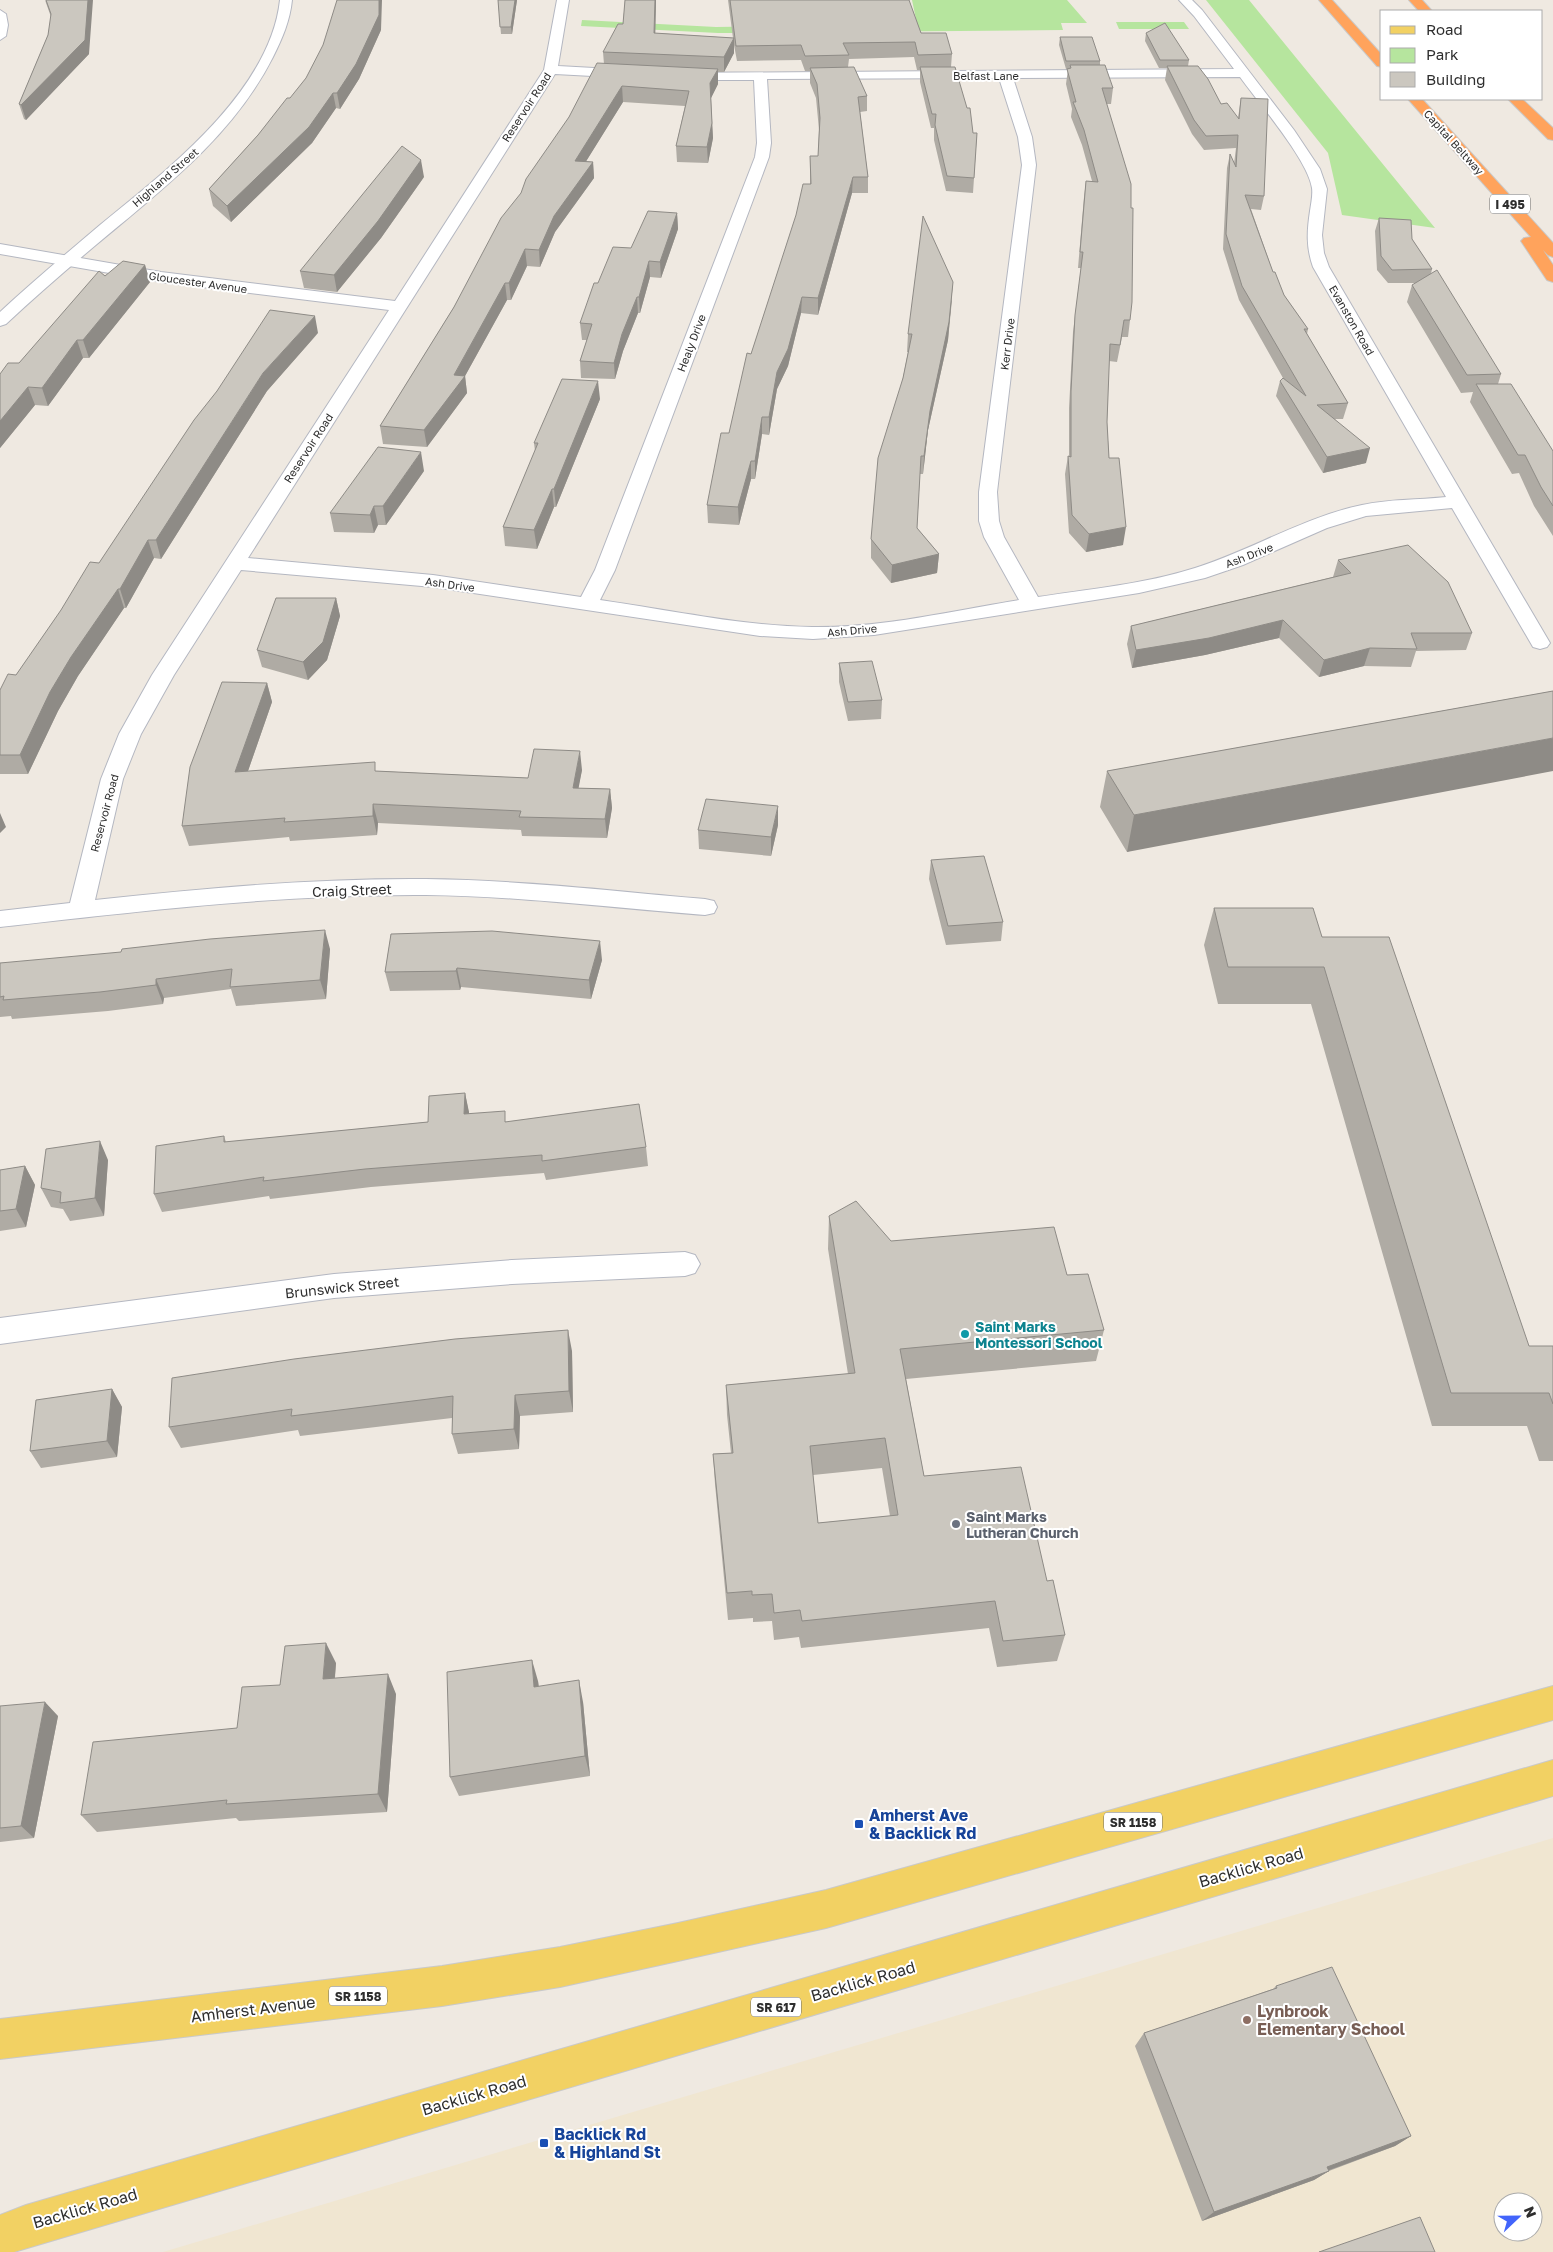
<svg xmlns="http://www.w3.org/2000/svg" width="1553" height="2252" font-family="'Golos Text',sans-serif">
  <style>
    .education { fill: #f0e6d1; fill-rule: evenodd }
    .green { fill: #b6e59e }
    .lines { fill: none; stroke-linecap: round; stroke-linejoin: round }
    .street-casing { stroke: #b4b7c1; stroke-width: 2 }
    .secondary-casing { stroke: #b4b7c1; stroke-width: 2 }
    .primary-casing { stroke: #c9c9c9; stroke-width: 2 }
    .highway-casing { stroke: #c9c9c9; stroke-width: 2 }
    .street { fill: #fff; fill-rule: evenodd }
    .secondary { fill: #fff; fill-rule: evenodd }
    .primary { fill: #f2d163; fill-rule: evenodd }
    .highway { fill: #ffa35c; fill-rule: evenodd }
    .wall { fill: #afaba4; fill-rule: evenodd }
    .shaded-wall { fill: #8e8b86 }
    .building { fill: #cbc7bf; stroke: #8e8b86; fill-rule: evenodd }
    .culture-dot { fill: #0f9aa8; stroke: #fff; stroke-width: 2 }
    .worship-dot { fill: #6b7280; stroke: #fff; stroke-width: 2 }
    .transit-dot { fill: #1a4fb4; stroke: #fff; stroke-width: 2 }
    .education-dot { fill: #8d6e63; stroke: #fff; stroke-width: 2 }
    .labels { text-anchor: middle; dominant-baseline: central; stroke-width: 4; stroke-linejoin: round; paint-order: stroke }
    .far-street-label { font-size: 11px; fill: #2e2e2e; stroke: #fff }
    .shield { fill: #fff; stroke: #6d6d6d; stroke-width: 1 }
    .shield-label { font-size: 12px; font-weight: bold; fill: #2e2e2e }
    .street-label { font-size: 14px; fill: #2e2e2e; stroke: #fff }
    .culture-label { font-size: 14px; font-weight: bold; fill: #0d838f; stroke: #fff; text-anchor: start }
    .worship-label { font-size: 14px; font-weight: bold; fill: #5b616d; stroke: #fff; text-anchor: start }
    .near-transit-label { font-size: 16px; font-weight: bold; fill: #164399; stroke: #fff; text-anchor: start }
    .near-street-label { font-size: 16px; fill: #2e2e2e; stroke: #fff }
    .near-education-label { font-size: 16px; font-weight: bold; fill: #785e54; stroke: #fff; text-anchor: start }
  </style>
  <rect width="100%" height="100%" fill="#efe9e1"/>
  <!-- education -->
  <path class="education" d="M1553,1838V2252H163ZM1503,2202H1533V2232H1503Z"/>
  <!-- green -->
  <path class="green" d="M912,0H1067L1087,23H1061L1063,30L838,32L917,24Z
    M1206,0H1249L1435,228L1342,215L1328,153Z
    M582,20L716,27L781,26L782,33H718L581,26Z
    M1116,22H1184L1189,29H1119Z"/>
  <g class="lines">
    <defs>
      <path id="street" d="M557,0H569L558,66L630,70L637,74L630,78L555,74L248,558L433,575L581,597L595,570L755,157L757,143L754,80H680L673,76L675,73L1234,69L1194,16L1179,0H1192L1202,10L1294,130L1320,169L1327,189L1322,235L1324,253L1329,267L1550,643L1547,647L1540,649L1533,647L1452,508L1366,516L1327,528L1243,565L1205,578L1139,593L874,635L813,639L760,636L433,587L241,570L174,675L141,734L123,779L95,900C205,888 315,878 426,879C519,880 612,891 705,899L714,901L717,907L714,913L705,915C612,908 519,896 426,895C283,894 141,911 0,927V911L70,903L101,779L119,734L152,675L389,310L161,282L0,254V244L161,272L395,301L544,70ZM1240,77C1258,102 1308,160 1312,188C1313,195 1311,204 1310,211C1307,231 1306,247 1313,267L1446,497C1418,500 1389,499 1362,505C1304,517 1252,550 1195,568C1145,584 1090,589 1038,597L1004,537L999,521L997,492L1036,165L1032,137L1013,78ZM999,78L1018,137L1022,165L979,492V521L984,537L1019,600C951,611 881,628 812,627C741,626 670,610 600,600L615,570L769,157L771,143L767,79Z
        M0,10L6,14L8,25L6,36L0,40Z
        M685,1252L695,1255L700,1264L695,1273L685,1276L512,1284L334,1298L0,1344V1318L334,1274L512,1260Z"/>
      <path id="secondary" d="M280,0H292C290,21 282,39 273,57C233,136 163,189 97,244C66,270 35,297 6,324L0,326V312C32,282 66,254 100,225C166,171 270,92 280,0Z"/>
      <path id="primary" d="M1553,1686V1720L826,1928L678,1961L560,1987L442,2006L0,2059V2019L442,1966L560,1947L678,1923L826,1890Z
        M1553,1760V1796L14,2252H0V2215L26,2205Z"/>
      <path id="highway" d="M1319,0H1332L1382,55V67L1377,66Z
        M1409,0H1422L1432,11H1419Z
        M1408,99H1422L1553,243V257L1548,255L1543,250L1553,265V282L1547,280L1521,241L1524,238L1531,237Z
        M1508,99H1522L1553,128V140L1548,139Z"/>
    </defs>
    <!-- street casing -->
    <use href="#street" class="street-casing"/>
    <!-- secondary casing -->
    <use href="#secondary" class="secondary-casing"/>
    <!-- primary casing -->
    <use href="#primary" class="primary-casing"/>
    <!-- highway casing -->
    <use href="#highway" class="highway-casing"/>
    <!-- street -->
    <use href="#street" class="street"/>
    <!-- secondary -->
    <use href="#secondary" class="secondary"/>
    <!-- primary -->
    <use href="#primary" class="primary"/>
    <!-- highway -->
    <use href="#highway" class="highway"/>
  </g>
  <!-- wall -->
  <path class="wall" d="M45,0L89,54L26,120L24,119L19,104L48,35L51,17Z
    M498,0H517L512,34H501Z
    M625,0H656L655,33L733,38L728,0H909L921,33L952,54L951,67L973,133H977L973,193L946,191L934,140V128H931L920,82V70H917L914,57L849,59L848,67L867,96V111L860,112L868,177V193H852L818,315L801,313L788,366L777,389L769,435L762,434L755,479H751L739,525L708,523L707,505L729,433L751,354L810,184V156H818L819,130L816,98L810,83V71H805L801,60L737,61L734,45V53L724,72H718V84L711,98L713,138L708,163L677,162L676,146L685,106L623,102L586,161L593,162L594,178L555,232L540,267L527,266L511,300H507L465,376L467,393L427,447L383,444L380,426L454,307L521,193L569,117L604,64L603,52L623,24Z
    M381,30L359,79L340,109L336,108L312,143L231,222L213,206L209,189L258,135L290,98Z
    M1146,33L1189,60L1188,66L1221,104L1238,118L1241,98L1264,196L1261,210L1251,209L1273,272L1284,295L1308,329L1307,334L1348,403L1343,419H1335L1366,463L1323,473L1276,396L1280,381L1283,378L1239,300L1223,249L1227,168L1230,154L1234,164L1236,148L1204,150L1192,134L1165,80L1167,68H1159L1145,41Z
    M1060,37L1100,61V65L1113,88L1111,104H1106L1130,320L1128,337H1122L1117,362L1109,361L1107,422L1109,458L1123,545L1086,552L1069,533L1065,474L1068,456H1069V408L1073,332L1081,268H1078L1084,197L1086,181H1092L1082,145L1071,117L1072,109L1066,84L1068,69H1066L1059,45Z
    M424,177L381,238L337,292L304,288L300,271Z
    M677,213L678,229L661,278L650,277L640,313H638L623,351L615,379L581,378L580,361L587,340H582L580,323L631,248Z
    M1379,218L1412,239L1432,269L1431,274L1501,374L1498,384L1553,451V536L1534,506L1519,473L1512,474L1470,402L1473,392L1461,393L1407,302L1412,285L1416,283H1388L1377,270L1375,231Z
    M145,265L150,282L89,358H83L48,406L35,405L0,448V374L19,363L105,276Z
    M952,300L948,340L928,430L923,474H920L917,528L939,554L937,573L891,583L871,558V539L908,352H907L908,334Z
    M318,333L267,391L161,559L154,558L126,608H124L78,676L58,711L28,774H0V690L16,675L99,563Z
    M600,399L556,507H554L537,549L505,546L503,527L535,451L534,443Z
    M424,471L386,525H378L374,533L334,532L330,513Z
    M1338,560L1472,633L1466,650L1416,651L1411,667L1364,666L1319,677L1279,638L1205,655L1132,668L1127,644L1131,626L1333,577Z
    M336,598L340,616L327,660L308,680L262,667L257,650Z
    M839,663L882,700L881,719L848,721L839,682Z
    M267,683L272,702L248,771H377L528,778L582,770L578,788L610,789L612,808L607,838L522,836L521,830L378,823L377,835L290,841L289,837L189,846L182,826Z
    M1553,691L1127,852L1100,807L1107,771Z
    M778,825L771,856L699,849L698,830Z
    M931,860L1003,922L1001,941L946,945L929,879Z
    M1214,908L1322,937L1529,1346H1553V1461H1539L1527,1426H1432L1311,1004H1218L1204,945Z
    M391,934L602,960L591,999L461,987L460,990L390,991L385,972Z
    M330,949L326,999L236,1006L231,989L164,998L163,1004L108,1011L12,1019L11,1016L0,1017V963Z
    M465,1093L469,1114L507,1122L646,1147L648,1166L546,1180L544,1173L371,1187L270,1199L269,1196L162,1212L154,1194L224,1136L226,1142L428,1122Z
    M108,1160L104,1216L70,1221L63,1209L51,1207L41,1188Z
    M25,1166L35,1185L26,1227L0,1231V1170Z
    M829,1216L891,1241L1067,1275L1104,1330L1096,1361L906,1379L924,1476L1047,1581L1065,1635L1057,1661L997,1667L989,1628L801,1648L799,1637L774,1640L772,1621L753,1622V1618L728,1620L715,1484L713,1454L731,1453L727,1415L726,1385L848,1374L828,1249ZM882,1468L890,1516L818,1523L813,1475Z
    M572,1351L573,1412L520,1416L519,1449L458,1454L452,1434V1418L300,1436L298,1430L181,1448L169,1427Z
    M112,1389L122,1407L117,1457L41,1468L30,1451Z
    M336,1663L335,1678L396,1694L387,1812L239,1821L236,1818L97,1832L81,1815L237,1728L280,1685Z
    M538,1681L539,1686L583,1702L590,1776L459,1796L450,1777Z
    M0,1706L58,1716L34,1838L0,1842Z
    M1276,1986L1411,2136L1395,2146L1329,2171L1314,2180L1202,2221L1135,2046L1144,2033L1273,1989Z"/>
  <!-- shaded-wall -->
  <path class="shaded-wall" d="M88,0H93L89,54L26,120L21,105Z
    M379,0H382L381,30L359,79L340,109L337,93Z
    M515,0H517L512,34L511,27Z
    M655,0H656L655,47L654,33Z
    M734,38V53L724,72V57Z
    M718,69V84L711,98L710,83Z
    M622,86L623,102L577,176L575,161Z
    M333,93L336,108L312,143L231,222L227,206Z
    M712,123L713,138L708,163L707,147Z
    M421,160L424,177L381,238L337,292L334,275Z
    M593,162L594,178L555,232L540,267L539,250L554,216Z
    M853,177L852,193L818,315V298Z
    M677,213L678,229L661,278L660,262Z
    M525,249L527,266L511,300L509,283Z
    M649,261L650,277L640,313L639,297Z
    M145,265L150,282L89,358L83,340Z
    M953,282L948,340L928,430L923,474L924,456L930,411Z
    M505,283L507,300L465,376L467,393L427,447L424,430Z
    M637,297L638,313L623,351L615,379L614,363L622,334Z
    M802,297L801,313L788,366L777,389L769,435V417L777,372Z
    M315,316L318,333L267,391L161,559L156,540L263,373Z
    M77,340L83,358L48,406L42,388Z
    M598,381L600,399L556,507L554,489Z
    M28,387L35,405L0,448V421Z
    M762,417V434L755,479V461Z
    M1370,448L1366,463L1323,473L1327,457Z
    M421,452L424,471L386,525L383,506Z
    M751,461V479L739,525L738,507Z
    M552,489L554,507L537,549L534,530Z
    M374,506L378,525L374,533L370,515Z
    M1126,527L1123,545L1086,552L1089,534Z
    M148,540L154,558L126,608L120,589Z
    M939,554L937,573L891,583L892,565Z
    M118,589L124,608L78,676L58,711L28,774L20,755L50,692L71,657Z
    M336,598L340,616L327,660L308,680L303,662Z
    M1283,620L1279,638L1205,655L1132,668L1136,650Z
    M1370,648L1364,666L1319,677L1324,660Z
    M267,683L272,702L241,791L235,772Z
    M1553,738V771L1127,852L1134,815Z
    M580,751L582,770L575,807L573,788Z
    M610,789L612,808L607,838L605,819Z
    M373,804L378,823L377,835L373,816Z
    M778,806V825L771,856V837Z
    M0,813L6,827L0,833Z
    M325,930L330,949L326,999L320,980Z
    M600,941L602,960L591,999L589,980Z
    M457,968L461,987L460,990L456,971Z
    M156,979L164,998L163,1004L156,985Z
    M465,1093L469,1112L468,1133L464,1114Z
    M100,1141L108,1160L104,1216L95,1198Z
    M25,1166L35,1185L26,1227L16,1209Z
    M568,1330L572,1351L573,1412L569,1391Z
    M112,1389L122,1407L117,1457L107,1441Z
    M515,1395L520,1416L519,1449L514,1429Z
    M326,1643L336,1663L333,1698L323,1679Z
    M532,1660L538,1681L540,1708L534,1687Z
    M388,1674L396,1694L387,1812L378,1794Z
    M579,1680L583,1702L590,1776L585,1756Z
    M45,1702L58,1716L34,1838L21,1826Z
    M1411,2136L1395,2146L1313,2176L1327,2167Z
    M1329,2171L1314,2180L1202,2221L1214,2212Z"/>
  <!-- building -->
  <path class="building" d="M46,0H88L85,40L21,105L19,104L48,35L51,14Z
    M337,0H379V15L356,64L337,93H333L309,127L227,206L209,189L258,135L287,98H290L306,78L323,45Z
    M498,0H515L511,27H500Z
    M625,0H655L654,33L734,38L724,57L603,52L618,24H623Z
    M730,0H909L921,33H946L952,54L918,55L915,42L843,43L849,55L805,56L801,45L736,46Z
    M1165,23L1189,60H1160L1146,33Z
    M1060,37H1092L1100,61H1066Z
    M597,63L718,69L710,83L712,123L707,147L676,146L689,91L622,86L575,161L593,162L554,216L539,250L525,249L509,283H505L454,375L465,376L424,430L380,426L454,307L501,218L521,193L526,179L569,117Z
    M1070,65H1105L1113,88H1102L1131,184V208H1133L1132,302L1130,320H1124L1120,345L1110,344L1107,422L1109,458H1119L1126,527L1089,534L1072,515L1068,456L1071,457V391L1075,315L1083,252H1080L1086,181L1098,182L1084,130L1073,102H1076L1067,69L1071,68Z
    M1167,66H1198L1208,79L1221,104L1227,103L1239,119L1241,98L1268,99L1264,196L1245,195L1273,272H1275L1284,295L1308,329H1304L1348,403L1317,405L1370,448L1327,457L1280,381L1283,378L1306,396L1242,286L1226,234L1230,154L1236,167L1238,135L1206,136L1194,120Z
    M854,67L867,96L858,97L868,177H853L818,298L802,297L788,349L777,372L769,417H762L755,461H751L738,507L707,505L721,433H729L747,353L751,354L796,215L803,184H811L810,156H818L820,118L817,84L810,68Z
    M920,67H955L967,108H970L973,133H977L974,178L947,176L935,125L936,114H932Z
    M402,146L421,160L378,221L334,275L300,271Z
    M648,211L677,213L660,262L649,261L639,297H637L622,334L614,363L580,361L592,324L580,323L594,283H598L613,247L631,248Z
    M923,216L953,282L949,322L930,411L924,456H921L917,528L939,554L892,565L871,539L878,458L903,378L912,334H908Z
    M1379,218L1411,220L1412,239L1432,269L1392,270L1381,256Z
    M123,261L145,265L83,340H77L42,388L28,387L0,421V374L8,363H19L99,271L105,276Z
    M1437,270L1501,374L1467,375L1412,285Z
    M270,310L315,316L263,373L156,540H148L120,589H118L71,657L50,692L20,755H0V690L8,674L16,675L61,610L90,562L99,563L194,420L217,391Z
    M562,379L598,381L554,489H552L534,530L503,527L538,443H534Z
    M1476,384H1511L1553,451V506L1541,487L1525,455H1518Z
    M378,447L421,452L383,506H374L370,515L330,513Z
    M1408,545L1448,582L1472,633H1411L1417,649L1370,648L1324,660L1283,620L1209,638L1136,650L1131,626L1351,573L1338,560Z
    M276,598H336L323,642L303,662L257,650Z
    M872,661L882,700L848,702L839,663Z
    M222,682L267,683L235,772L375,762V771L528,778L534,749L580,751L573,788L610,789L605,819L519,817L521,811L373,804V816L284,822L285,818L182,826L190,767Z
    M1553,691V738L1134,815L1107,771Z
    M706,799L778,806L771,837L698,830Z
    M984,856L1003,922L948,926L931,860Z
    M1214,908H1313L1322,937H1389L1529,1346H1553V1404L1549,1393H1451L1324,967H1228Z
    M325,930L320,980L230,987L232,969L156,979V985L100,992L3,1000L4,996L0,997V963L121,952L122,949L210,939Z
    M492,931L600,941L589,980L457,968L456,971L385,972L391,934Z
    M465,1093L464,1114L505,1111V1122L639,1104L646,1147L542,1161V1155L365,1169L263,1181L264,1177L154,1194L156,1146L224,1136V1142L428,1122L429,1096Z
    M100,1141L95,1198L60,1203L61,1192L41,1188L46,1149Z
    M25,1166L16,1209L0,1211V1170Z
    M856,1201L891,1241L1054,1227L1067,1275L1088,1274L1104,1330L900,1349L924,1476L1021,1467L1047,1581L1053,1580L1065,1635L1003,1641L995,1601L802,1621L800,1610L774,1613L772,1594L752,1595V1591L727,1593L713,1454L733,1453L726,1385L855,1373L829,1216ZM885,1438L898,1515L818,1523L810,1446Z
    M568,1330L569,1391L515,1395L514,1429L452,1434L453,1396L291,1416L292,1409L169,1427L172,1378L294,1359L455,1339Z
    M112,1389L107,1441L30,1451L36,1400Z
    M326,1643L323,1679L388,1674L378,1794L226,1804L227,1800L81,1815L93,1742L237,1728L242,1687L280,1685L285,1646Z
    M532,1660L534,1687L579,1680L585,1756L450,1777L447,1672Z
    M45,1702L21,1826L0,1828V1706Z
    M1332,1967L1411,2136L1327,2167L1329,2171L1214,2212L1144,2033L1277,1988L1276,1986Z
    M1420,2217L1435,2252H1319Z"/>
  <!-- markers -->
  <circle class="culture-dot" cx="965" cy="1334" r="5"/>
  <circle class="worship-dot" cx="956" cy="1524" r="5"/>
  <g class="transit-dot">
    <rect x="854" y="1819" width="10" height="10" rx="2.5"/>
    <rect x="539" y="2138" width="10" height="10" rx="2.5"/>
  </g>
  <circle class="education-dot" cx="1247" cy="2020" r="5"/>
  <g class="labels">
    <!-- far-street labels -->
    <g class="far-street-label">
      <text x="986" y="75">Belfast Lane</text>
      <text transform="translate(526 107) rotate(-57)">Reservoir Road</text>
      <text transform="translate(1454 142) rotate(48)">Capital Beltway</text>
      <text transform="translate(165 177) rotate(-41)">Highland Street</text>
      <text transform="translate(198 282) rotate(8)">Gloucester Avenue</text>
      <text transform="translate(1352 320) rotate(60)">Evanston Road</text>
      <text transform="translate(691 343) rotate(-69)">Healy Drive</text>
      <text transform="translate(1007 344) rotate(-83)">Kerr Drive</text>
      <text transform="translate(308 448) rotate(-57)">Reservoir Road</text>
      <text transform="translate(1249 555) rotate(-21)">Ash Drive</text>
      <text transform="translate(450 584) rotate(8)">Ash Drive</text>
      <text transform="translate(852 630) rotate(-5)">Ash Drive</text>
      <text transform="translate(104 813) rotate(-75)">Reservoir Road</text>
    </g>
    <!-- shield labels -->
    <g class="shield">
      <rect x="1490" y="194.5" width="40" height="19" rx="4"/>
      <rect x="1104" y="1812.5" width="58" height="19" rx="4"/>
      <rect x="329" y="1986.5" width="58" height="19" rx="4"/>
      <rect x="751" y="1997.5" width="50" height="19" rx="4"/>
    </g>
    <g class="shield-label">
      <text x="1510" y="204">I 495</text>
      <text x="1133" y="1822">SR 1158</text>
      <text x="358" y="1996">SR 1158</text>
      <text x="776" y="2007">SR 617</text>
    </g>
    <!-- street labels -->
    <g class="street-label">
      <text transform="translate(352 890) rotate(-2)">Craig Street</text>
      <text transform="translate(342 1287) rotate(-6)">Brunswick Street</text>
    </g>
    <!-- culture labels -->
    <g class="culture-label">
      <text x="975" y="1326">Saint Marks<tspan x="975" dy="16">Montessori School</tspan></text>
    </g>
    <!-- worship labels -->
    <g class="worship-label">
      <text x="966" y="1516">Saint Marks<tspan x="966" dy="16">Lutheran Church</tspan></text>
    </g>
    <!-- near-transit labels -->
    <g class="near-transit-label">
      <text x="869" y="1815">Amherst Ave<tspan x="869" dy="18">&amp; Backlick Rd</tspan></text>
      <text x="554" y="2134">Backlick Rd<tspan x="554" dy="18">&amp; Highland St</tspan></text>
    </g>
    <!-- near-street labels -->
    <g class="near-street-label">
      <text transform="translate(1251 1867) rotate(-16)">Backlick Road</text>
      <text transform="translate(863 1981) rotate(-16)">Backlick Road</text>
      <text transform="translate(253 2009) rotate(-7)">Amherst Avenue</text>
      <text transform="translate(474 2095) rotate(-16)">Backlick Road</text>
      <text transform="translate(85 2208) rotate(-16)">Backlick Road</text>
    </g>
    <!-- near-education labels -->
    <g class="near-education-label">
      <text x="1257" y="2011">Lynbrook<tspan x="1257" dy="18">Elementary School</tspan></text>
    </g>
  </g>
  <!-- legend -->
  <rect x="1380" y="10" width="162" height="90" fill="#ffffff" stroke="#ababab"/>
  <rect x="1390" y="26" width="25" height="8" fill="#f2d163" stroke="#ababab"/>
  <text x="1426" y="35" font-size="15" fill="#2e2e2e">Road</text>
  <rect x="1390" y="48" width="25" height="15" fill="#b6e59e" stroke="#ababab"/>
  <text x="1426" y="60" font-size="15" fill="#2e2e2e">Park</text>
  <rect x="1390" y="72" width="25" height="15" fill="#cbc7bf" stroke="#ababab"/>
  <text x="1426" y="85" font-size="15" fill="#2e2e2e">Building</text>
  <!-- north arrow -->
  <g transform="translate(1518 2217) rotate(68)"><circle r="24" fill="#ffffff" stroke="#ababab"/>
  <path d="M0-4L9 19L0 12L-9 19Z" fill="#4264fb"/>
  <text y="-8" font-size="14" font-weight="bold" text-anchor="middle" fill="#2e2e2e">N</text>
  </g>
</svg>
